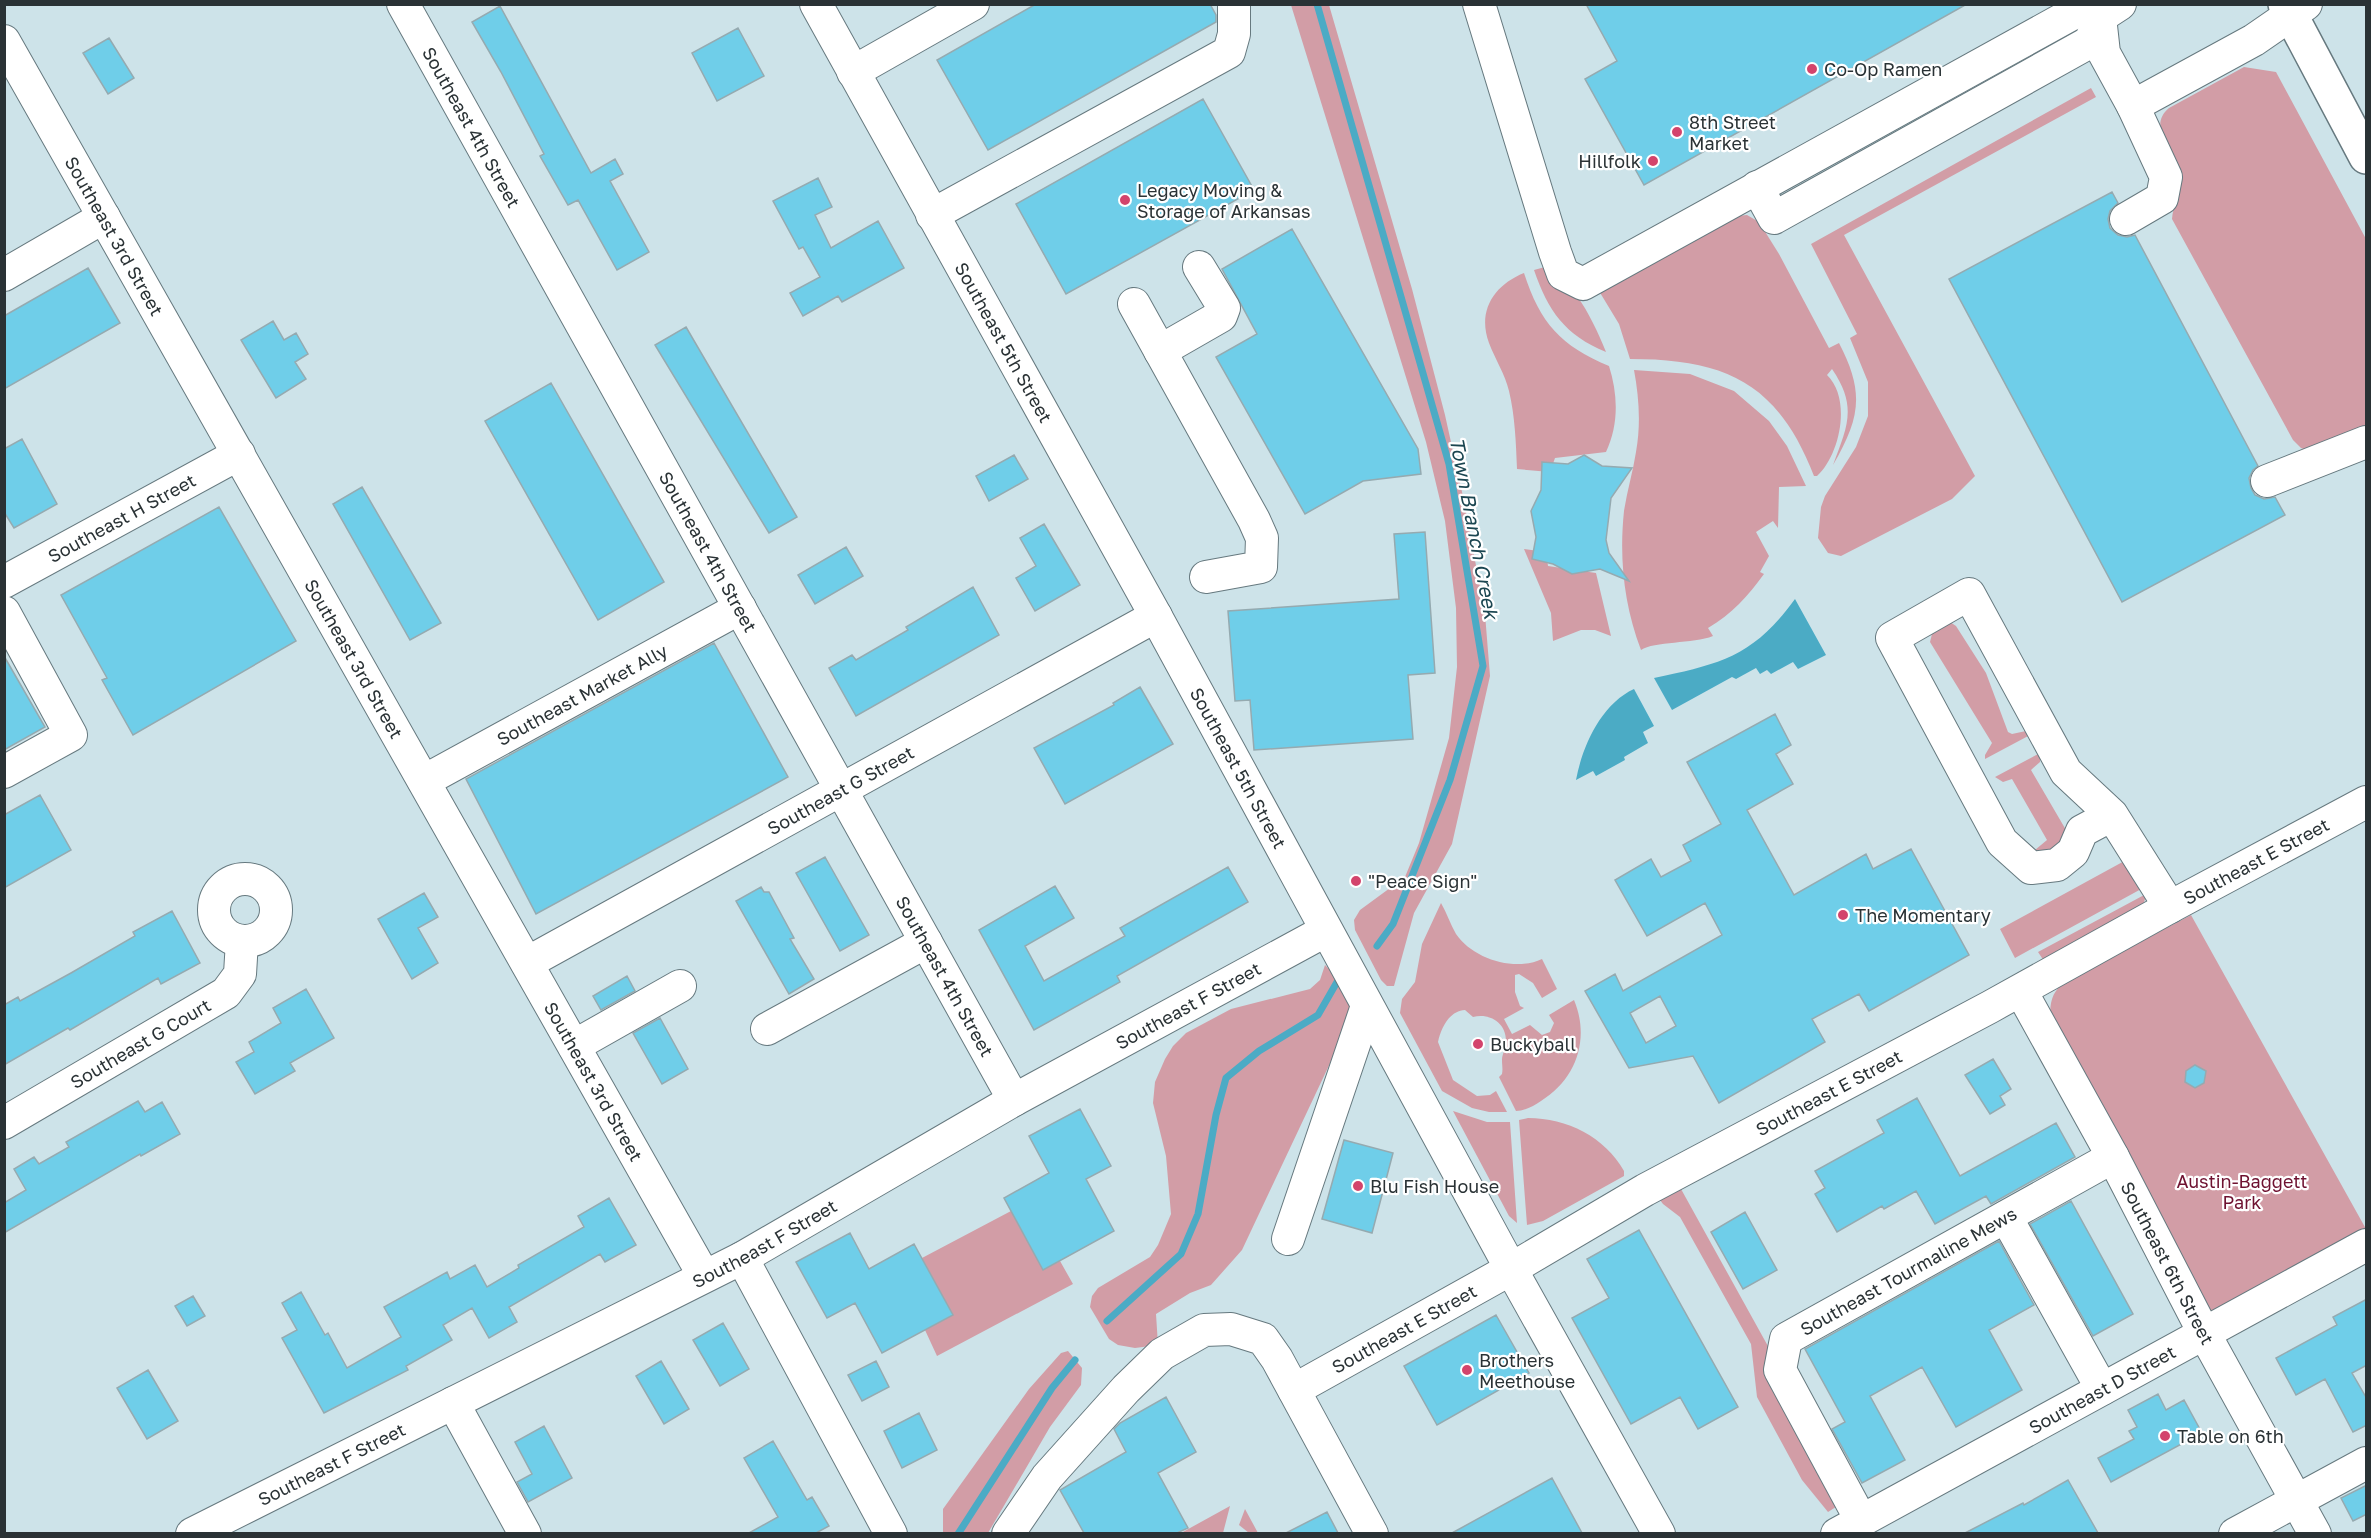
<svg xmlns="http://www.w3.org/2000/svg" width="2371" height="1538" font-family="'Golos Text',sans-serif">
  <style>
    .green { fill: #d29da6 }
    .water { fill: #4babc5 }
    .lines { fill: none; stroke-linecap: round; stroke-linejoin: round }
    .stream { stroke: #4babc5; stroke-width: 7 }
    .building { fill: #6fcee9; stroke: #95aab0; stroke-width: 1.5; fill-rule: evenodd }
    .minor-casing { stroke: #66797f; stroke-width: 34 }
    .major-casing { stroke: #66797f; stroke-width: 36 }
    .minor { stroke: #fff; stroke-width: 32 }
    .major { stroke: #fff; stroke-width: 33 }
    .poi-dot { fill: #d3446c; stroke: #fff; stroke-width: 2 }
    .labels { text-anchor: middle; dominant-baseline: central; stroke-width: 4.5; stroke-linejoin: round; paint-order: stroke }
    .poi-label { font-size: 18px; fill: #2a3235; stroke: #fff; text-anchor: start }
    .street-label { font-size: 18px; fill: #2a3235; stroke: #fff }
    .park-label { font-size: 18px; fill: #6e1130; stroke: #fff }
    .water-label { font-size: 20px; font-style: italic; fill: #1b4651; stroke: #fff }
  </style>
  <rect width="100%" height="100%" fill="#cde3e9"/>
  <!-- green -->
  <path class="green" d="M1291,5H1329L1412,289L1445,415L1464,501L1485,614L1490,676L1452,844L1414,913L1394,986H1387L1381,980L1355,930L1354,920L1360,910L1405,877L1419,843L1449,738L1457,667L1456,608L1445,521L1426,442Z
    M2244,67L2276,72L2366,239V431L2306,450L2301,448L2293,440L2172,219C2173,204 2182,192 2181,177C2178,153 2145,128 2169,108Z
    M2091,88L2096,97L1844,235L1975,476L1952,499L1841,556L1828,553L1818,538L1821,507L1825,496L1856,447L1868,416V382L1850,338L1857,334L1811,244Z
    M1747,215L1759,222L1779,254L1829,348L1839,343C1865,393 1860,418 1833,465C1847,427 1858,407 1832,369L1827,375C1852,399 1840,455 1817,476H1814C1778,383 1726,359 1630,359L1619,324L1599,291L1737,216Z
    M1545,267C1554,279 1560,295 1577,296C1589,313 1598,332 1606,352C1565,335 1548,311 1534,270Z
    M1524,273C1540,323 1561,346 1609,366C1618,394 1619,425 1606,452L1555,458L1550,472L1517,469C1516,443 1515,416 1509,391C1505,374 1495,359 1489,343C1477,311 1494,285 1524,273Z
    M1634,370L1690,374L1734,391L1769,421L1787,446L1806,486L1779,487L1778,528L1773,521L1756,532L1769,556L1760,572L1764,574C1748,596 1732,614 1708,628L1713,636C1693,644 1654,641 1641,650C1624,605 1619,559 1624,511C1627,491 1633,472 1636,452C1641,424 1639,397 1634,370Z
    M1524,549L1546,552L1548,566L1596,573L1611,636L1595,630H1581L1553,641L1551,613Z
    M1950,622L1956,626L1986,673L2008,732L2012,734L2026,731L2030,735L1985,759V755L1992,743L1930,642L1933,630Z
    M2040,753V762L2031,770L2066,830L2058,848L2042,853L2035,850L2047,840L2012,779L2003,782L1995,777Z
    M2128,859L2143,888L2015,958L2000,929Z
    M2146,894L2144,903L2044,961L2038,952Z
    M1441,903C1447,913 1450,924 1456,934C1473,959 1515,972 1542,959L1557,989L1542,998L1533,983L1519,974L1515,975V992L1520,1006L1524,1008L1504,1019L1512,1034L1530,1025L1542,1035L1550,1032L1554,1023L1549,1015L1574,1000C1590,1038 1577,1079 1541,1101C1534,1106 1524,1111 1516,1111L1499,1077L1502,1074C1503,1069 1502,1065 1502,1060C1502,1053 1507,1048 1506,1041C1506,1022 1489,1013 1473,1017L1465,1010C1449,1011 1441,1028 1438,1042L1453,1080L1477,1096L1490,1095L1496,1091L1507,1112H1489L1472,1108L1442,1091L1400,1013L1402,999L1415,982L1422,944Z
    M2191,915L2366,1229V1231L2217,1312L2208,1311L2051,1021C2049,1004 2051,992 2066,981Z
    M1325,965L1331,971L1352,1008L1349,1023L1242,1250L1211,1285L1190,1293L1156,1314L1158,1345L1135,1348L1118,1345L1109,1339L1090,1307L1092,1296L1098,1288L1150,1257L1158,1245L1171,1214L1166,1156L1153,1103L1155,1082L1165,1059L1173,1046L1186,1033L1231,1009L1310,989L1320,980Z
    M1453,1111L1487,1122H1510L1517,1223L1509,1216Z
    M1528,1118C1567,1118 1605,1137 1624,1171V1176L1543,1221L1527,1225L1519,1120Z
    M1681,1189L1769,1348L1766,1365L1839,1505L1828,1512L1802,1480L1757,1397L1751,1344L1680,1217L1663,1204L1660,1200Z
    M1011,1211L1043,1270L1060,1261L1073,1284L937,1356L925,1330L953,1315L922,1258Z
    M1068,1351L1082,1368L1081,1385L1050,1427L988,1533H943V1509L1029,1389L1061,1353Z
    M1230,1506L1223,1533H1181Z
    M1245,1509L1258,1533H1249L1239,1525Z"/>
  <!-- water -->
  <path class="water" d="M1795,599L1826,655L1798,669L1793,662L1771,674L1767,670L1760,674L1756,668L1736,679L1732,677L1672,710L1654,678C1720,664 1753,657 1795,599Z
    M1634,689L1654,726L1643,732L1648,743L1624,757L1625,760L1596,776L1593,771L1576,780C1582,747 1601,704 1634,689Z"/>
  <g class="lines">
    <!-- stream -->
    <path class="stream" d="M1317,4L1449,464L1483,666L1450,780L1393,924L1377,946
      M1107,1321L1181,1254L1198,1214L1216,1115L1226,1078L1259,1051L1318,1015L1337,982
      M958,1534L1052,1388L1075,1360"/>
  </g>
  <!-- building -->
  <path class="building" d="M1036,4H1210L1216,15V22L988,150L937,60Z
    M1586,4H1967L1644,185L1585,79L1617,61Z
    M500,6L591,173L615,159L623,174L610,181L649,252L617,270L578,200L568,205L540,156L544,154L501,72L472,22Z
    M738,28L764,76L717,101L692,53Z
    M109,38L134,78L108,94L83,53Z
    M1203,99L1254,190L1066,294L1016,204Z
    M818,178L832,207L815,215L831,248L878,221L904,268L842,302L838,296L803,316L790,293L820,277L803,247L799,249L773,201Z
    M2112,192L2118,203L2110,211L2108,219L2110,228L2118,235L2127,237L2135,235L2258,466L2253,470L2249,478L2251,488L2255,495L2264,499L2275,497L2285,515L2122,602L1949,279Z
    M1292,229L1418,449L1421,474L1363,481L1305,514L1216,357L1257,334L1222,269Z
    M88,268L120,323L4,389V316Z
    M273,321L284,340L296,333L308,354L295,362L306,379L276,398L241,340Z
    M686,327L797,517L769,533L655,345Z
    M551,383L664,582L598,620L485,421Z
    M22,439L57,504L14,528L4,512V449Z
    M1014,455L1028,479L989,501L976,476Z
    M1584,455L1602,466L1632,468L1611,498L1606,540L1609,553L1629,581L1600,569L1572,574L1553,564L1532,559L1536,537L1531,511L1541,490L1542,462L1568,464Z
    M362,487L441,623L410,640L333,504Z
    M219,507L296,641L133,735L102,680L107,678L61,595Z
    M1044,524L1080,585L1035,611L1016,578L1036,566L1020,538Z
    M1425,532L1435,673L1408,675L1413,739L1254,750L1250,700L1235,701L1228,611L1399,599L1394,534Z
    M846,547L863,576L815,604L798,575Z
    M973,587L999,635L856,716L829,668L852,655L856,660L908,630L906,627Z
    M714,643L788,777L536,914L466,779Z
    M4,656L45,727L4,750Z
    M1140,687L1173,744L1065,804L1034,748L1114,705L1113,703Z
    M1775,714L1791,745L1776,754L1793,784L1747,810L1794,895L1866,854L1873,869L1911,849L1969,955L1869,1011L1859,994L1812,1019L1825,1042L1719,1103L1693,1056L1629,1068L1585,991L1615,974L1623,991L1722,935L1705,903L1647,936L1615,880L1651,859L1661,877L1691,861L1683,845L1721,824L1687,762ZM1660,996L1676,1026L1646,1043L1630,1013Z
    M40,795L71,850L4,888V815Z
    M825,857L869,935L840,951L796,873Z
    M1228,867L1248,902L1117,976L1120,982L1034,1030L979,930L1055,886L1074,918L1025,946L1044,981L1125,936L1120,928Z
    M761,887L764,892H769L794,938L790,939L814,979L789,994L736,901Z
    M424,893L438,917L418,928L438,963L412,979L378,919Z
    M172,911L200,963L161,984L158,978L70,1030L68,1028L4,1065V1005L18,997L20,1001L71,973L135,936L133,932Z
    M627,976L635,991L601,1010L593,996Z
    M306,989L334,1038L290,1063L295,1071L255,1094L236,1062L254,1052L249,1042L281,1023L273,1008Z
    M660,1018L688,1069L662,1084L633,1033Z
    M1993,1059L2011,1089L2000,1096L2005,1105L1990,1114L1965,1075Z
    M2195,1065L2206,1071L2204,1083L2195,1088L2185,1082L2186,1071Z
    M1917,1098L1960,1176L2056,1123L2075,1157L1991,1204L1986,1196L1935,1224L1916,1191L1884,1209L1882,1206L1837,1232L1815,1194L1825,1188L1815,1171L1884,1133L1877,1120Z
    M138,1101L145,1112L162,1102L180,1134L141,1156L140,1154L4,1233V1203L26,1190L14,1169L34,1157L39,1164L69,1147L66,1142Z
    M1080,1109L1111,1166L1086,1179L1114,1231L1043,1270L1004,1198L1049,1173L1029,1136Z
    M1344,1140L1393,1153L1372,1233L1322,1219Z
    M609,1198L636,1245L605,1262L600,1254L509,1307L517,1322L489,1338L472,1308L443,1325L452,1340L406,1366L408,1370L324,1413L282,1338L297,1330L282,1303L301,1292L325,1335L328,1333L347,1368L401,1337L384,1307L447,1272L450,1279L475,1265L487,1287L519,1268L518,1265L584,1227L578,1216Z
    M2071,1201L2133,1314L2093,1336L2030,1224Z
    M1745,1212L1777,1270L1743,1289L1711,1232Z
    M1639,1230L1738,1407L1698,1429L1680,1397L1631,1424L1572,1318L1609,1298L1587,1259Z
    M850,1233L869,1269L914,1244L953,1315L882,1353L855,1303L827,1318L796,1262Z
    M1999,1241L2034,1305L1989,1330L2022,1390L1956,1427L1922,1367L1870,1396L1905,1460L1862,1483L1832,1429L1845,1422L1805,1349Z
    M193,1296L205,1316L187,1326L175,1306Z
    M2367,1299V1365L2352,1373L2367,1399V1425L2353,1432L2325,1379L2296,1395L2276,1358L2337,1325L2333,1317Z
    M1496,1315L1529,1373L1437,1425L1404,1366Z
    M723,1323L749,1369L720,1386L693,1340Z
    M661,1361L689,1409L664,1424L636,1376Z
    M876,1361L889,1387L862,1401L848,1375Z
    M148,1370L178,1421L147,1439L117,1388Z
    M2158,1394L2166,1410L2184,1400L2202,1433L2111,1482L2098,1458L2134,1439L2129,1431L2137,1427L2128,1410Z
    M1166,1397L1196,1452L1158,1473L1188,1528L1177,1533H1084L1060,1490L1126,1452L1114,1429L1120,1423Z
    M919,1413L937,1450L902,1468L884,1431Z
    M544,1426L572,1478L528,1502L517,1482L532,1474L515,1442Z
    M773,1441L807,1500L812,1497L829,1526L816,1533H749L778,1517L744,1458Z
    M1552,1478L1582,1533H1452Z
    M2068,1480L2098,1533H1965L2023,1503L2024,1505Z
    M2367,1485V1514L2353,1521L2341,1498Z
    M1327,1512L1338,1533H1286Z"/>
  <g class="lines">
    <defs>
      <g id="minor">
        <path id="s1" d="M403,4L1014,1100"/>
        <path id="s2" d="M816,4L1152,609L1511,1269L1659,1534"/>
        <path d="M1479,4L1555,252L1563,274L1583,284L2081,9L2100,17"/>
        <path d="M2100,17L2104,53L2133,106L2166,177L2162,198L2126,219"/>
        <path id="s3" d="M4,41L704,1276"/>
        <path d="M853,72L973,4"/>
        <path d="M2133,106L2254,40L2306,4"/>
        <path d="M1757,187L1774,218L2090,42L2100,17L2120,4"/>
        <path d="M932,215L1229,52L1234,34V4"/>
        <path d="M4,275L104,217"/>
        <path d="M1134,304L1254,520L1262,538L1261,567L1206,577"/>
        <path d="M1160,351L1221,316L1224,308L1199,267"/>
        <path d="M2267,481L2366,442"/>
        <path id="s4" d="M4,582L239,454"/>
        <path d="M4,612L71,735L4,772"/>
        <path id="s5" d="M424,781L740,608"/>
        <path d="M2112,815L2082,831L2073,852L2057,865L2031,868L2002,842L1892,638L1969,594L2066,772L2112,815L2170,907"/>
        <circle cx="245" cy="910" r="31"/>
        <path id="s6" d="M527,963L1156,616"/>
        <path id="s7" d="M2021,991L2113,1157L2204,1333L2315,1534"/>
        <path d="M767,1029L926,942"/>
        <path d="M574,1046L680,986"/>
        <path id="s8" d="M4,1123L226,993L240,974L242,941"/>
        <path d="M2006,1217L2102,1389"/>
        <path d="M1288,1239L1367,1006"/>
        <path d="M742,1258L891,1534"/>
        <path id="s9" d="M1294,1390L1511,1269L1645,1190L1990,1007L2170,907L2366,802"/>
        <path d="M453,1403L525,1534"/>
        <path id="s10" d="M1861,1520L1780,1370L1786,1339L2113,1157"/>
        <path id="s11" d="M192,1534L742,1258L1014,1100L1325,931"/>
        <path d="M1008,1534L1047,1477L1126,1389L1162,1354L1204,1330L1231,1329L1263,1339L1277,1359L1372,1534"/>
        <path id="s12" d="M1837,1534L2366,1245"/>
        <path d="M2235,1534L2366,1463"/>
      </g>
      <path id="major" d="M2285,4L2366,157"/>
    </defs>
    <!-- minor casing -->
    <use href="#minor" class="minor-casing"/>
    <!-- major casing -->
    <use href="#major" class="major-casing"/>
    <!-- minor -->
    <use href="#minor" class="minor"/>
    <!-- major -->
    <use href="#major" class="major"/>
  </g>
  <!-- markers -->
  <g class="poi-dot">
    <circle cx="1812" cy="69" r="6"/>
    <circle cx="1677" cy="132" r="6"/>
    <circle cx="1653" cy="161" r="6"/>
    <circle cx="1125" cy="200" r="6"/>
    <circle cx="1356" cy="881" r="6"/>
    <circle cx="1843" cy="915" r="6"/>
    <circle cx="1478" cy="1044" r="6"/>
    <circle cx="1358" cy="1186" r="6"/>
    <circle cx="1467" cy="1370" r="6"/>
    <circle cx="2165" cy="1436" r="6"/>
  </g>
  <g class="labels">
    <!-- poi labels -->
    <g class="poi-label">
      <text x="1824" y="69">Co-Op Ramen</text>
      <text x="1689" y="122">8th Street<tspan x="1689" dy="21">Market</tspan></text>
      <text x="1641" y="161" text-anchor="end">Hillfolk</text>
      <text x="1137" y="190">Legacy Moving &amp;<tspan x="1137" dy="21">Storage of Arkansas</tspan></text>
      <text x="1368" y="881">"Peace Sign"</text>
      <text x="1855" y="915">The Momentary</text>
      <text x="1490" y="1044">Buckyball</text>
      <text x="1370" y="1186">Blu Fish House</text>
      <text x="1479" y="1360">Brothers<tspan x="1479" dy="21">Meethouse</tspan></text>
      <text x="2177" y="1436">Table on 6th</text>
    </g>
    <!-- street labels -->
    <g class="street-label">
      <text stroke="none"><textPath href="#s1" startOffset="141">Southeast 4th Street</textPath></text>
      <text stroke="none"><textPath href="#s3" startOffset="224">Southeast 3rd Street</textPath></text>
      <text stroke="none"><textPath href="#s2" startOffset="387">Southeast 5th Street</textPath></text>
      <text stroke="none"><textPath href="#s4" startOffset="134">Southeast H Street</textPath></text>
      <text stroke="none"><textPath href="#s1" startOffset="627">Southeast 4th Street</textPath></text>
      <text stroke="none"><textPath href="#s3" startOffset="710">Southeast 3rd Street</textPath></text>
      <text stroke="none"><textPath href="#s5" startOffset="180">Southeast Market Ally</textPath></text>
      <text stroke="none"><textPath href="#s2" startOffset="873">Southeast 5th Street</textPath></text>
      <text stroke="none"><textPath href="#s6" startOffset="358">Southeast G Street</textPath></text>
      <text stroke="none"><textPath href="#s9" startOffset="1098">Southeast E Street</textPath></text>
      <text stroke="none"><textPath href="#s1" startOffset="1113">Southeast 4th Street</textPath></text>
      <text stroke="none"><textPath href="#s11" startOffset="1128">Southeast F Street</textPath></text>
      <text stroke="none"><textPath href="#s8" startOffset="158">Southeast G Court</textPath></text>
      <text stroke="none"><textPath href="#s3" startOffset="1196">Southeast 3rd Street</textPath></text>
      <text stroke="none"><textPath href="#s9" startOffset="612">Southeast E Street</textPath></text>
      <text stroke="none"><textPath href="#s11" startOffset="642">Southeast F Street</textPath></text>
      <text stroke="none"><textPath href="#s7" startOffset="309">Southeast 6th Street</textPath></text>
      <text stroke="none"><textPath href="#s10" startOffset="342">Southeast Tourmaline Mews</textPath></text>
      <text stroke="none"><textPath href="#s9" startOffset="126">Southeast E Street</textPath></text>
      <text stroke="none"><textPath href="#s12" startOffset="302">Southeast D Street</textPath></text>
      <text stroke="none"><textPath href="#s11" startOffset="156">Southeast F Street</textPath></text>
    </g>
    <!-- park labels -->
    <g class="park-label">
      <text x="2242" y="1181">Austin-Baggett<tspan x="2242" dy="21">Park</tspan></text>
    </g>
    <!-- water labels -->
    <g class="water-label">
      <text transform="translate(1475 528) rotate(79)">Town Branch Creek</text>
    </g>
  </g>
  <!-- border -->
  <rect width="2371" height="1538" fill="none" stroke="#2a3235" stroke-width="12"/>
</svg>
